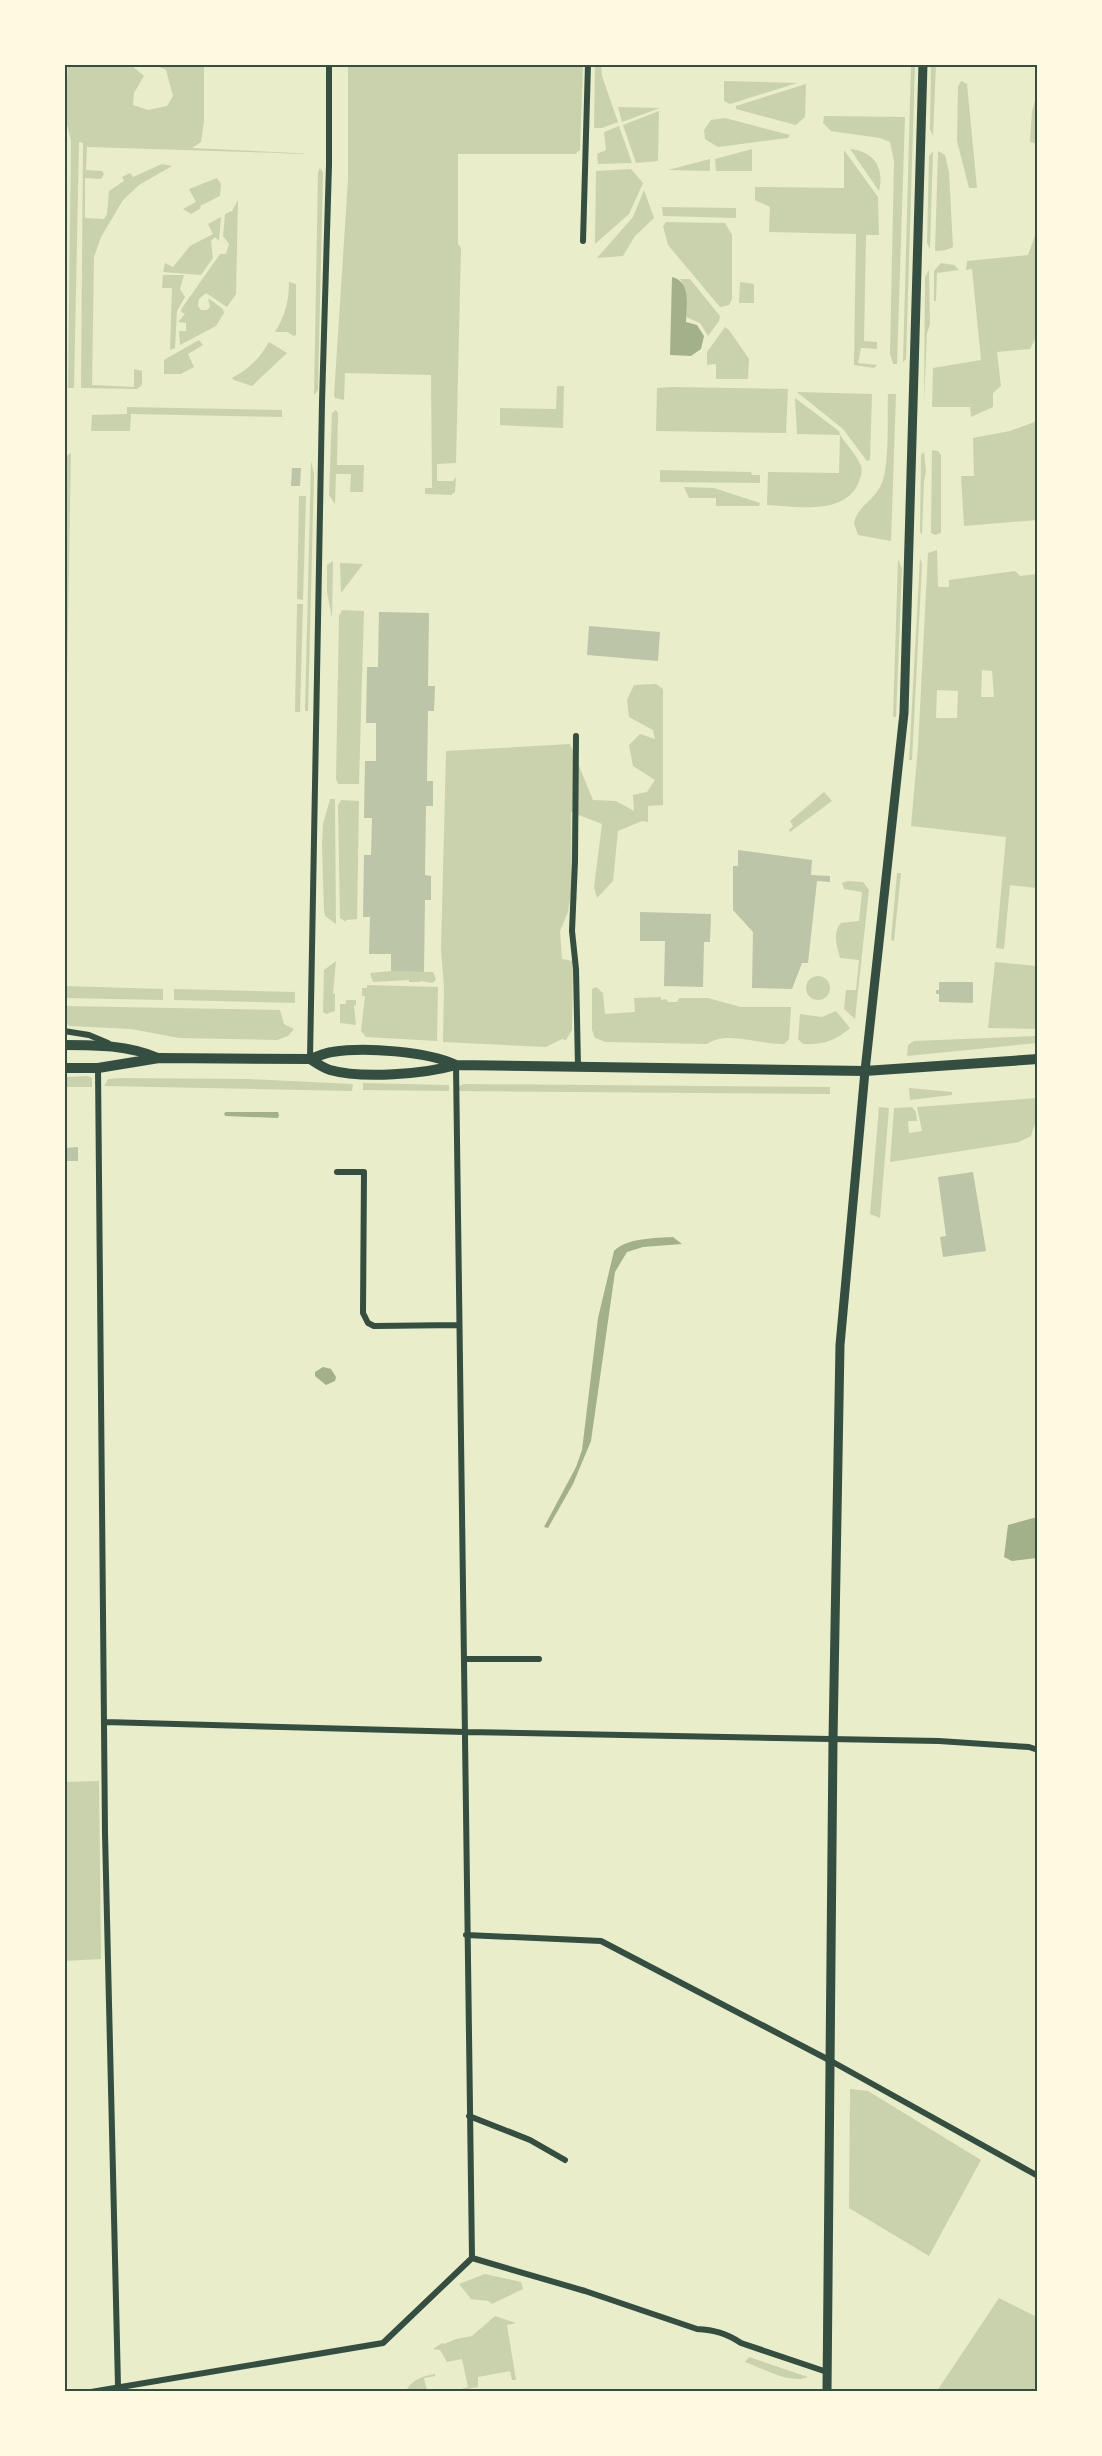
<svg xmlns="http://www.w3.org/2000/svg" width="1102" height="2456" font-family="Poppins,sans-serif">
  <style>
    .green { fill: #cad2ad; fill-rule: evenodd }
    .water { fill: #a3b18a }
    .building { fill: #bcc5a7 }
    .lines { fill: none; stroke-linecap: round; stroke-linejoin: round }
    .minor { stroke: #344e41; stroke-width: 6 }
    .secondary { stroke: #344e41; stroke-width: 9 }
    .trunk { stroke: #344e41; stroke-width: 10 }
    .neatline { fill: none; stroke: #344e41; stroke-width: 2 }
  </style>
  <rect width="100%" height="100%" fill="#e9edc9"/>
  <!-- green -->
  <path class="green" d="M68,65H131L144,76L134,93L133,105L148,110L167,106L173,96L166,70L156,65H204V121L201,142L192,148L315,154L87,147L86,170L102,171L104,174L101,179L85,178V218L104,219L107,214L109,191L124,181L122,177L130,173L133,177L162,164L172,166L139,185L123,200L101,237L94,257L92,385L134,387V369L142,371V385L137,389L81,388L83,143L79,142L74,388H68L71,141L65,116Z
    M348,65H583L580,150L575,154H458V244L461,248L456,463L437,464V481H453L456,477L455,492L451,495L425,494V488H432L431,375L345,373L344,400L335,398L334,396L348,179Z
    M595,65H601L602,76L618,122L602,128H594Z
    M915,65L906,359L903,362L911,65Z
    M931,65H936L933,136L930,129Z
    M724,81L797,83L730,104L724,101Z
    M961,81L967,84L977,188H969L957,141L958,87Z
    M806,84L805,117L796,125L736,109V106Z
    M1037,94V144L1030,142L1032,111Z
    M618,107L660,108L622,122Z
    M659,111L658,161L636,163L623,125Z
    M824,116L905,117L897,364H893L890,354L894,161L890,142L880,138L837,132L831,131L823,123Z
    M725,118L790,135L788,138L718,147L705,139L704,130L711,120Z
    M619,126L632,163L598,164L597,154L606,150L604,132Z
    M752,149V171H716L715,159Z
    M850,149C873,151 885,167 879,191Z
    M844,150L878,197L879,235H866L864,341L877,342V349L861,348L858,363L877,365L874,368L854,365L856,234L769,232L770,207L755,200V187L844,188Z
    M933,151L930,249L927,243L929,156Z
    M938,151L945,155L949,172L953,247C947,250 942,251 935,251Z
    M710,159V171L668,170Z
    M320,168L323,172L318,390L314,395L318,172Z
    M631,169L643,183L629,214L595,244L596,171Z
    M217,178L221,184L220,196L200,206L201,208L191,214L183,209L196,202L189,189Z
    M644,190L654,218L635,236L623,256L597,258L633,217Z
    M238,200L236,294L227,307L206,293L199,299L198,306L201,310H207L210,307L208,298L223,309L224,313L216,326L180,345L179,331H186V323L178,322L185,314L181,312L182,308L220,254H226L229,244L223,236L225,214L232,211Z
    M662,207L736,208V218L663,216Z
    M221,217L219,241L215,237L211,241L213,258L201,275L163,272L165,263L173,267L190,246L213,234L208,224Z
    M666,222L725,223L732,235V299L729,305L720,307L668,245L663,226Z
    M1037,230V336L1030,349L997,352L1001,386L993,393V407L971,417L970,407H932L933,368L981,360L972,269L966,270L967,261L1028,255Z
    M941,263L954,265L959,270L937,273L936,301H934V271Z
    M929,270L930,324L927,333L924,403L925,277Z
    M163,275H184L180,289L185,297L177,311L175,348L170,350L172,288H162Z
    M680,279H690L720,316L719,321L708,336L700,323L686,317C686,305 687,289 680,279Z
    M289,282L296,284V335L294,336L287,332H275C285,316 289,301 289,282Z
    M740,282L754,284V303H739Z
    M725,327L729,330L749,359L748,379H716V364L707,365V352Z
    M199,340L203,345L188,354L194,367L181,374H164V360Z
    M269,342L287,353L252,386L234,380L232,378C249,369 260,358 269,342Z
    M557,386H564L563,428L500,425V408L556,409Z
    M671,387L788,389L786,433L656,431L657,388Z
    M797,392L872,394L870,460L867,461L843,429Z
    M888,394H896L891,541L858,535L854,523C857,507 875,499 881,485C890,466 887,417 888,394Z
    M795,398L839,431L840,435C846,444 857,455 861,466C863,473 860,479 858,484C843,516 795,506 767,505L768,472L839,473L840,435L797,434Z
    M127,407L282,410V417L131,414L130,431H91L92,415L127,414Z
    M336,410L338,413L337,465H364L363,492H350L351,474H336L335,504L329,495L332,413Z
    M1037,421V520L964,526L961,476H974L973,438L1010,431Z
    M932,450L938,451L941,455V533L935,535L931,533Z
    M924,452L926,472L924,482L922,534L920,532L921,455Z
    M71,453L66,743L65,487L66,456Z
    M311,461L314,474L308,711H305Z
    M660,470L751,472L752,475H760V483L660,482Z
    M684,487L714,488L760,503L759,506H716V498H689Z
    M299,496H306L303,600L297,599Z
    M937,550L938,587H949V580L1015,571L1020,576L1037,574V888L1010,885L1004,949L996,948L1006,837L911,826L918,747L928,553ZM982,670L992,671L994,697H981ZM937,690L958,691L957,718H936Z
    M920,558L922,564L912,760H909Z
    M898,559L902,569L896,717H893Z
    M333,561L332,618L327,592V565Z
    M340,563L363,564L341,593Z
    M297,604H303L300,712H295Z
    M342,610L364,611L359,784H338L336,779L339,616Z
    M656,684L663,689V805L648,806V822L642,821L618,831L613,881L597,898L594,887L602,824L571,812L572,887L568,912L560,931L562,959L573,961L572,1030L566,1040L562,1039L546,1047L443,1042L444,987L441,950L446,751L570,744L593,800L616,801L634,811L633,795L647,792L655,780L633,766L629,745L640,734L655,739L653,730L629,717L627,700L634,685Z
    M824,792L832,801L790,832L789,830L793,826L790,821Z
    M330,799H335L336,924L325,916L324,911L322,847L323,824Z
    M341,800L359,801L357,919L346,920V922L340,918L338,805Z
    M897,873H901L894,941L891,940Z
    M848,881L863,882L869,890L855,1019L844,1009L846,990H856L859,960L840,958C837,946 832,933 841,923L859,921L862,892L844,889L842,883Z
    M336,961L333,993L335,994V1011L326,1014L323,1012L324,970Z
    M995,962L1037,966V1029L988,1028Z
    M391,971L433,972L436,979L433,983L421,981L420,982H409V980L373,982L370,973Z
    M806 988a12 12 0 1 1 24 0a12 12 0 1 1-24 0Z
    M367,985L438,987L437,1041L366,1037L361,1031L365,996H362V988H367Z
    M65,986L163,989V1000L65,998Z
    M596,987L603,993L605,1014L635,1012L634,998L661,997V1000L666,999L668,1002H677L679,998H708L741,1007H791L789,1039L784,1044C760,1045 727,1030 707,1044L606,1042L595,1038L592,1030V989Z
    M174,989L295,992V1003L174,1000Z
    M346,1000H356V1005L354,1006L356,1025L340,1023V1004H346Z
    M65,1006L280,1010L284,1024L294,1029L288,1036L277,1040L179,1038L131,1029L70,1026L65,1023Z
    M836,1011L850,1028C836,1041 821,1045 803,1044L798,1039L800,1014L822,1017Z
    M1037,1036V1043L907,1056L908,1045L914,1041Z
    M88,1076L92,1078V1087H65V1077Z
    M120,1078L248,1079L353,1084L352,1091L104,1086L108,1079Z
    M363,1083L449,1085V1091L363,1090Z
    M464,1084L830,1087V1094L459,1091V1086Z
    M909,1088L952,1092V1095L910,1100Z
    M1037,1098V1117L1031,1136L1019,1142L890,1162L894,1108L912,1107L916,1112L917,1121H908L909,1133L922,1131L917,1107Z
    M879,1107L889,1108L880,1218L870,1214Z
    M99,1781L101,1959L65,1961V1782Z
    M850,2089L868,2091L981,2160L929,2256L849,2208Z
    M485,2274L521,2282L523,2289L492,2304L488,2301L471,2299L459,2284Z
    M999,2298L1037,2317V2391H937Z
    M495,2316L516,2323L507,2325L516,2380H512L510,2371L478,2377V2387L455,2391L468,2387L462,2359L447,2362L440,2350L433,2349L442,2343L444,2344L456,2339L472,2336Z
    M749,2357L808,2377C791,2385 762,2368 745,2362Z
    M435,2374V2376L424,2378L427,2391H406C411,2380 423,2376 435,2374Z"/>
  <!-- water -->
  <path class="water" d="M672,277C692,282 686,306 686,322L697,325L704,336L701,349L691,356L670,355Z
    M226,1112H278L279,1115L278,1118L225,1116L224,1113Z
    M673,1237L682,1244L643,1247L627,1252L615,1272L591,1441L573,1484L548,1528L544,1527L576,1467L582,1450L598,1318L614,1251C626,1238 656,1238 673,1237Z
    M323,1367L331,1369L336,1377L335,1381L326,1385L315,1376V1372Z
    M1037,1517V1558L1012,1561L1004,1557L1008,1525Z"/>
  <!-- building -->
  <path class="building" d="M292,468H301L300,486H291Z
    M379,612L429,613L428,686H435L434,711H428L427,781H433V806H426L425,875L431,876V900H425L424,972L391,971V954H369L370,917H363L364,855H371L372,818H364L365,761H376V723H366L367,667H378Z
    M589,626L660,632L658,661L587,655Z
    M738,850L812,860L811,875L830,876V882L817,881L808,963H802L792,989L752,988L753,932L733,910V866H738Z
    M640,912L711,914L710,942H704L703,987L664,986L665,941H640Z
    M939,982H973V1003L939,1002V994H936V990H939Z
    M78,1147V1161H64V1148Z
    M973,1172L986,1251L943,1257L940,1237L946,1236L938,1177Z"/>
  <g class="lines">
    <!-- minor -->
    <path class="minor" d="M583,241L588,64
      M576,736L575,861L572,931L576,969L578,1067
      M64,1031L89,1035L108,1043
      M310,1059L322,402L329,165V64
      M456,1065L472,2258
      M98,1068L105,1833L118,2386
      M337,1172H364L363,1313L368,1323L374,1326L459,1325
      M465,1659H539
      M105,1722L465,1732L939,1741L1029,1747L1038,1750
      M466,1935L601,1941L831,2061L1038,2176
      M469,2116L530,2140L565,2160
      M91,2392L383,2343L472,2258L585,2291L697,2329C714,2330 726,2333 741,2343L827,2372"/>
    <!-- secondary -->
    <path class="secondary" d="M827,2392L833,1740L840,1345L865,1071L904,713L923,64"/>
    <!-- trunk -->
    <path class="trunk" d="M64,1045C97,1045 128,1045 158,1058
      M310,1059C316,1063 323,1068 330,1070C362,1079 425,1074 456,1065L865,1071L1038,1059
      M64,1068H98L159,1058L310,1059C317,1057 324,1053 332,1052C364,1047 427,1051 456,1065"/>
  </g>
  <!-- border -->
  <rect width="1102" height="2456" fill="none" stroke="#fefae0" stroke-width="132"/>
  <rect x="66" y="66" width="970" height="2324" class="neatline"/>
</svg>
